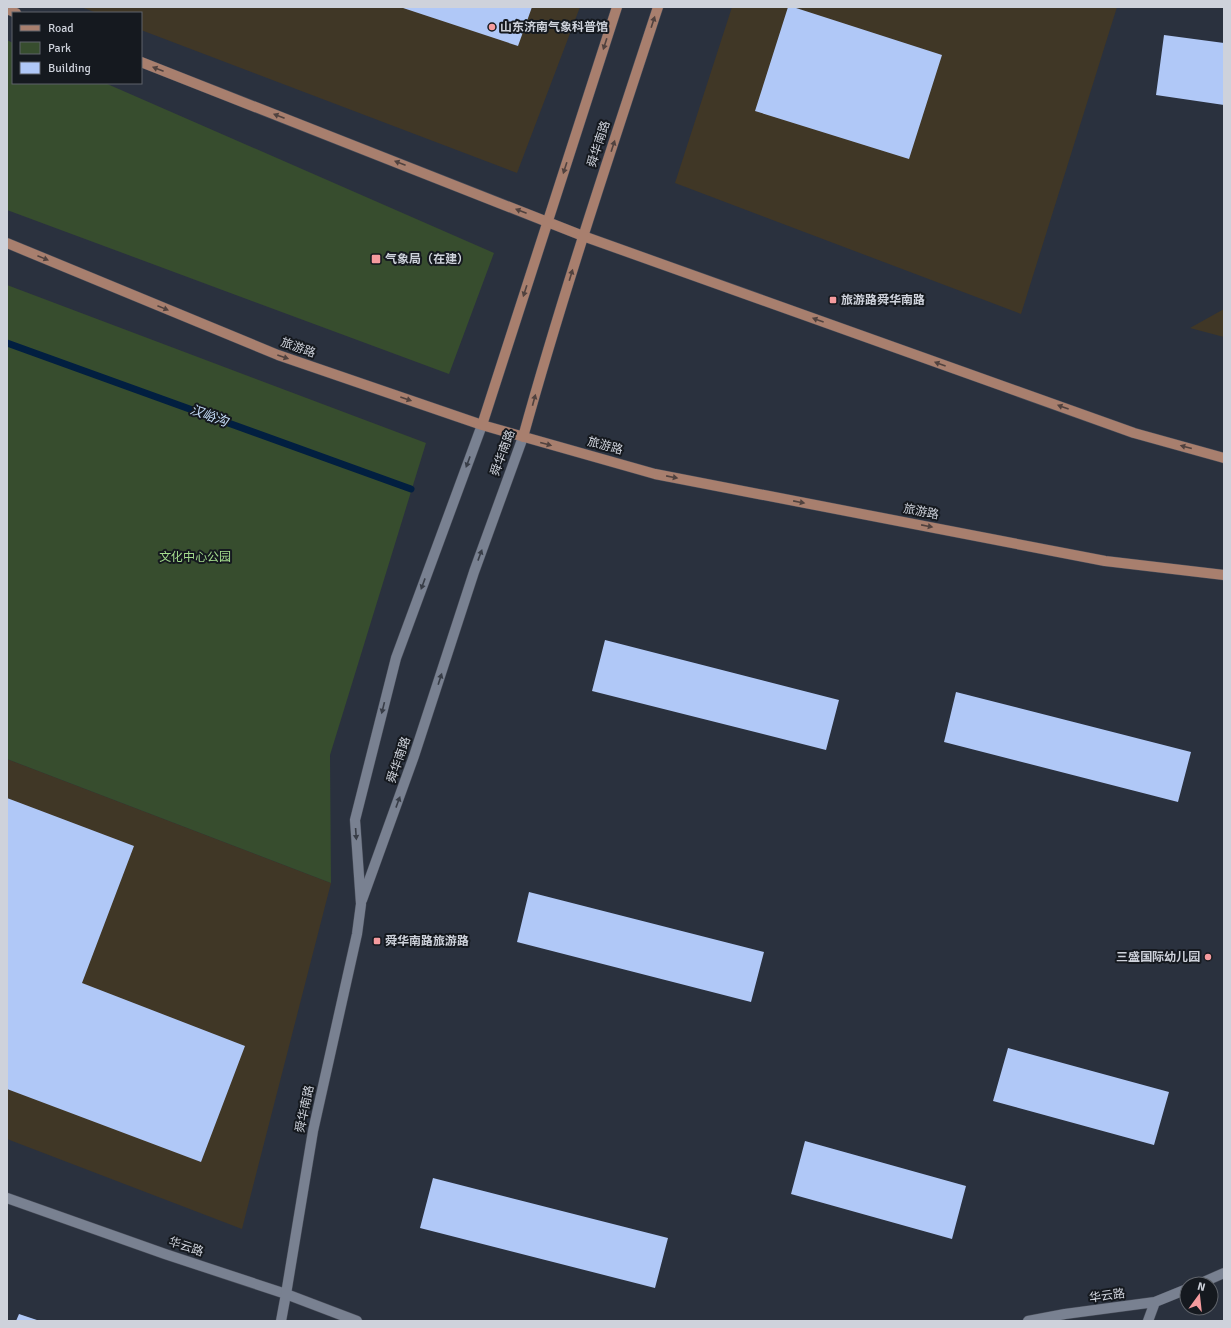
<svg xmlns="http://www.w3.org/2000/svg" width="1231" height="1328" font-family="Signika,'Noto Sans SC',sans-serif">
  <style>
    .commercial { fill: #403726 }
    .green { fill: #374d2e }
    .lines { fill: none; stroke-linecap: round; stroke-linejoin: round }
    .stream { stroke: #021f40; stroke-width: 7 }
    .building { fill: #b0c8f7 }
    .tertiary-casing { stroke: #474c58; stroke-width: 11 }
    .secondary-casing { stroke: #474c58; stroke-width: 11 }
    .primary-casing { stroke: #474c58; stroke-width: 11 }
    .tertiary { stroke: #798191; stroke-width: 10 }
    .secondary { stroke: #798191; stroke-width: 10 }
    .primary { stroke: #a87f6e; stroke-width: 10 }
    .oneway { fill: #50423f }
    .oneway2 { fill: #383d47 }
    .poi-dot { fill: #f59b9e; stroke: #15191f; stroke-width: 1.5 }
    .labels { text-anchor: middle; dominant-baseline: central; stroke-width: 4; stroke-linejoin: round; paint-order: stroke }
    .poi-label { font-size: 12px; font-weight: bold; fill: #ced2db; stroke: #15191f; text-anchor: start }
    .street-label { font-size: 12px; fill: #ced2db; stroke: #15191f }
    .park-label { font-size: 12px; fill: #a5dd8e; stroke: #15191f }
    .water-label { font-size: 13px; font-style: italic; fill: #c8e0fd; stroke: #15191f }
  </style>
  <rect width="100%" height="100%" fill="#2a313e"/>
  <!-- commercial -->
  <path class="commercial" d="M81,7H580L517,173L141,30V13H97Z
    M732,7H1117L1021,314L675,183Z
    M1224,309V337L1190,328Z
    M7,759L331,883L242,1229L7,1139Z"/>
  <!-- green -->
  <path class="green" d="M7,40L13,43V83H105L494,253L449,374L7,210Z
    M7,285L426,443L330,755L331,883L7,759Z"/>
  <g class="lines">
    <!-- stream -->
    <path class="stream" d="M7,343L411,489"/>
  </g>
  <!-- building -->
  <path class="building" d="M400,7H532L518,46Z
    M788,7H793L942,55L909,159L755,111Z
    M1164,35L1224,43V105L1156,95Z
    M605,640L839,700L826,750L592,691Z
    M956,692L1191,752L1178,802L944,742Z
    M7,798L134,846L82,983L245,1046L201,1162L7,1089Z
    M529,892L764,952L751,1002L517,942Z
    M1008,1048L1169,1092L1154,1145L993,1101Z
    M805,1141L966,1186L952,1239L791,1194Z
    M433,1178L668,1238L655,1288L420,1228Z
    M19,1314L40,1321H16Z"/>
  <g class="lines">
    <defs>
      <path id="tertiary" d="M7,1198L165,1254L286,1294L357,1321
        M1199,1284L1224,1273
        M1028,1321L1065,1314L1155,1302L1187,1289
        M1148,1321L1155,1302"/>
      <path id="secondary" d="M362,900L414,756L474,572L523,437
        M281,1321L286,1294L313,1131L357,934L361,904L355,820L396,658L482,425"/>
      <path id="primary" d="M7,9L16,13
        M141,62L583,236L1134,433L1224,458
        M7,243L278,355L482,425L655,474L1105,561L1224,575
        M482,425L617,7
        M523,437C563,293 611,150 658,7"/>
    </defs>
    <!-- tertiary casing -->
    <use href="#tertiary" class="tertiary-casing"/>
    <!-- secondary casing -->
    <use href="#secondary" class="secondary-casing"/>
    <!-- primary casing -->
    <use href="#primary" class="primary-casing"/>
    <!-- tertiary -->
    <use href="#tertiary" class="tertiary"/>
    <!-- secondary -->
    <use href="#secondary" class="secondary"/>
    <!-- primary -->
    <use href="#primary" class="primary"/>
  </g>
  <!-- one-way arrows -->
  <defs><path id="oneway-solid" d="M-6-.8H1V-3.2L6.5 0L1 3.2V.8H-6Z"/></defs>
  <g class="oneway">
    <use href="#oneway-solid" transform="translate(653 22) rotate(-72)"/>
    <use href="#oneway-solid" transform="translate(605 44) rotate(108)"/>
    <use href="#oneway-solid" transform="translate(158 69) rotate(-159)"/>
    <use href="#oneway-solid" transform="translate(279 116) rotate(-159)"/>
    <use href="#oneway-solid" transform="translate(613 146) rotate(-72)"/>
    <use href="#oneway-solid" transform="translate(400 163) rotate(-159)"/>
    <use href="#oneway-solid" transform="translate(565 168) rotate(108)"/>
    <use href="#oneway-solid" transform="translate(521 211) rotate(-159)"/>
    <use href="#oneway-solid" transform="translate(43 258) rotate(22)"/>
    <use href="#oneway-solid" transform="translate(571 275) rotate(-73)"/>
    <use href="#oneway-solid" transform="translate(525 291) rotate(108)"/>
    <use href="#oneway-solid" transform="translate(163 308) rotate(22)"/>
    <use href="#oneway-solid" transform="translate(818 320) rotate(-160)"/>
    <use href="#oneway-solid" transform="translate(283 357) rotate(19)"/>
    <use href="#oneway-solid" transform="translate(940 364) rotate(-160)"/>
    <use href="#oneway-solid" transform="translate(406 399) rotate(19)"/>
    <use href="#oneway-solid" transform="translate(534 400) rotate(-75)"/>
    <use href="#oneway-solid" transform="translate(1063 407) rotate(-160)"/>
    <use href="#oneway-solid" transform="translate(546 444) rotate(15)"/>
    <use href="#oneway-solid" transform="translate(1186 447) rotate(-165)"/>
    <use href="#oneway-solid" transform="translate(672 477) rotate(11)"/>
    <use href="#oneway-solid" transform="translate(799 502) rotate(11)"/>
    <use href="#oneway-solid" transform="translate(927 526) rotate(11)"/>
  </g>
  <g class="oneway2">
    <use href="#oneway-solid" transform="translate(468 462) rotate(110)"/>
    <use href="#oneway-solid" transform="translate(480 555) rotate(-70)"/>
    <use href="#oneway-solid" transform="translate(423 584) rotate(110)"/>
    <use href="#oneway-solid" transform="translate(440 679) rotate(-72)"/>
    <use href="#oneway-solid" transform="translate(383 708) rotate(104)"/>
    <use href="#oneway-solid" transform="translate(398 802) rotate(-70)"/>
    <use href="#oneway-solid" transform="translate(356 834) rotate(86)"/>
  </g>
  <!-- markers -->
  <g class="poi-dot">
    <circle cx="492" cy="27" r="4"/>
    <rect x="371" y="254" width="10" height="10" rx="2"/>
    <rect x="829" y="296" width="8" height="8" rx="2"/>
    <rect x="373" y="937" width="8" height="8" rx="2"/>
    <circle cx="1208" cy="957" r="4"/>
  </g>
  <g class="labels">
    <!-- poi labels -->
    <g class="poi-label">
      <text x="500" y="27">山东济南气象科普馆</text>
      <text x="385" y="259">气象局（在建）</text>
      <text x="841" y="300">旅游路舜华南路</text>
      <text x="385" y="941">舜华南路旅游路</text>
      <text x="1200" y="957" text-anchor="end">三盛国际幼儿园</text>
    </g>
    <!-- street labels -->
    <g class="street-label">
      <text transform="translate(599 144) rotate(-72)">舜华南路</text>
      <text transform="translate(298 348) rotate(20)">旅游路</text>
      <text transform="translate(605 446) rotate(15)">旅游路</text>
      <text transform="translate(503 453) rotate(-70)">舜华南路</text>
      <text transform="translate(921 512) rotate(11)">旅游路</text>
      <text transform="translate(399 760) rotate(-71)">舜华南路</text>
      <text transform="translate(305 1109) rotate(-78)">舜华南路</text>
      <text transform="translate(186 1247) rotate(18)">华云路</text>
      <text transform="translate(1107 1296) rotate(-8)">华云路</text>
    </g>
    <!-- park labels -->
    <g class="park-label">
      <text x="195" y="557">文化中心公园</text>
    </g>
    <!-- water labels -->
    <g class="water-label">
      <text transform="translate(209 416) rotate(20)">汉峪沟</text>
    </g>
  </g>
  <!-- border -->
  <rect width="1231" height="1328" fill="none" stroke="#ced2db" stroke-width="16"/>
  <!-- legend -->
  <rect x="12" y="12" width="130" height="72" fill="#15191f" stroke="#5f636a"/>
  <rect x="20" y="25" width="20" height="6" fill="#a87f6e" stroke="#5f636a"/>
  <text x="48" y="32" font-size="12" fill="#ced2db">Road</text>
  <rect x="20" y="42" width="20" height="12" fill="#374d2e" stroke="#5f636a"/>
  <text x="48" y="52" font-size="12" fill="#ced2db">Park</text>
  <rect x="20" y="62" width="20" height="12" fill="#b0c8f7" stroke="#5f636a"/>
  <text x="48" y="72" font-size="12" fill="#ced2db">Building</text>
  <!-- north arrow -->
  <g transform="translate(1199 1296) rotate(15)"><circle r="19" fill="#15191f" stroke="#5f636a"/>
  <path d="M0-3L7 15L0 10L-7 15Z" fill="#f59b9e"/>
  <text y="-6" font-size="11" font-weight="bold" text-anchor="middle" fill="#ced2db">N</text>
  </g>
</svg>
